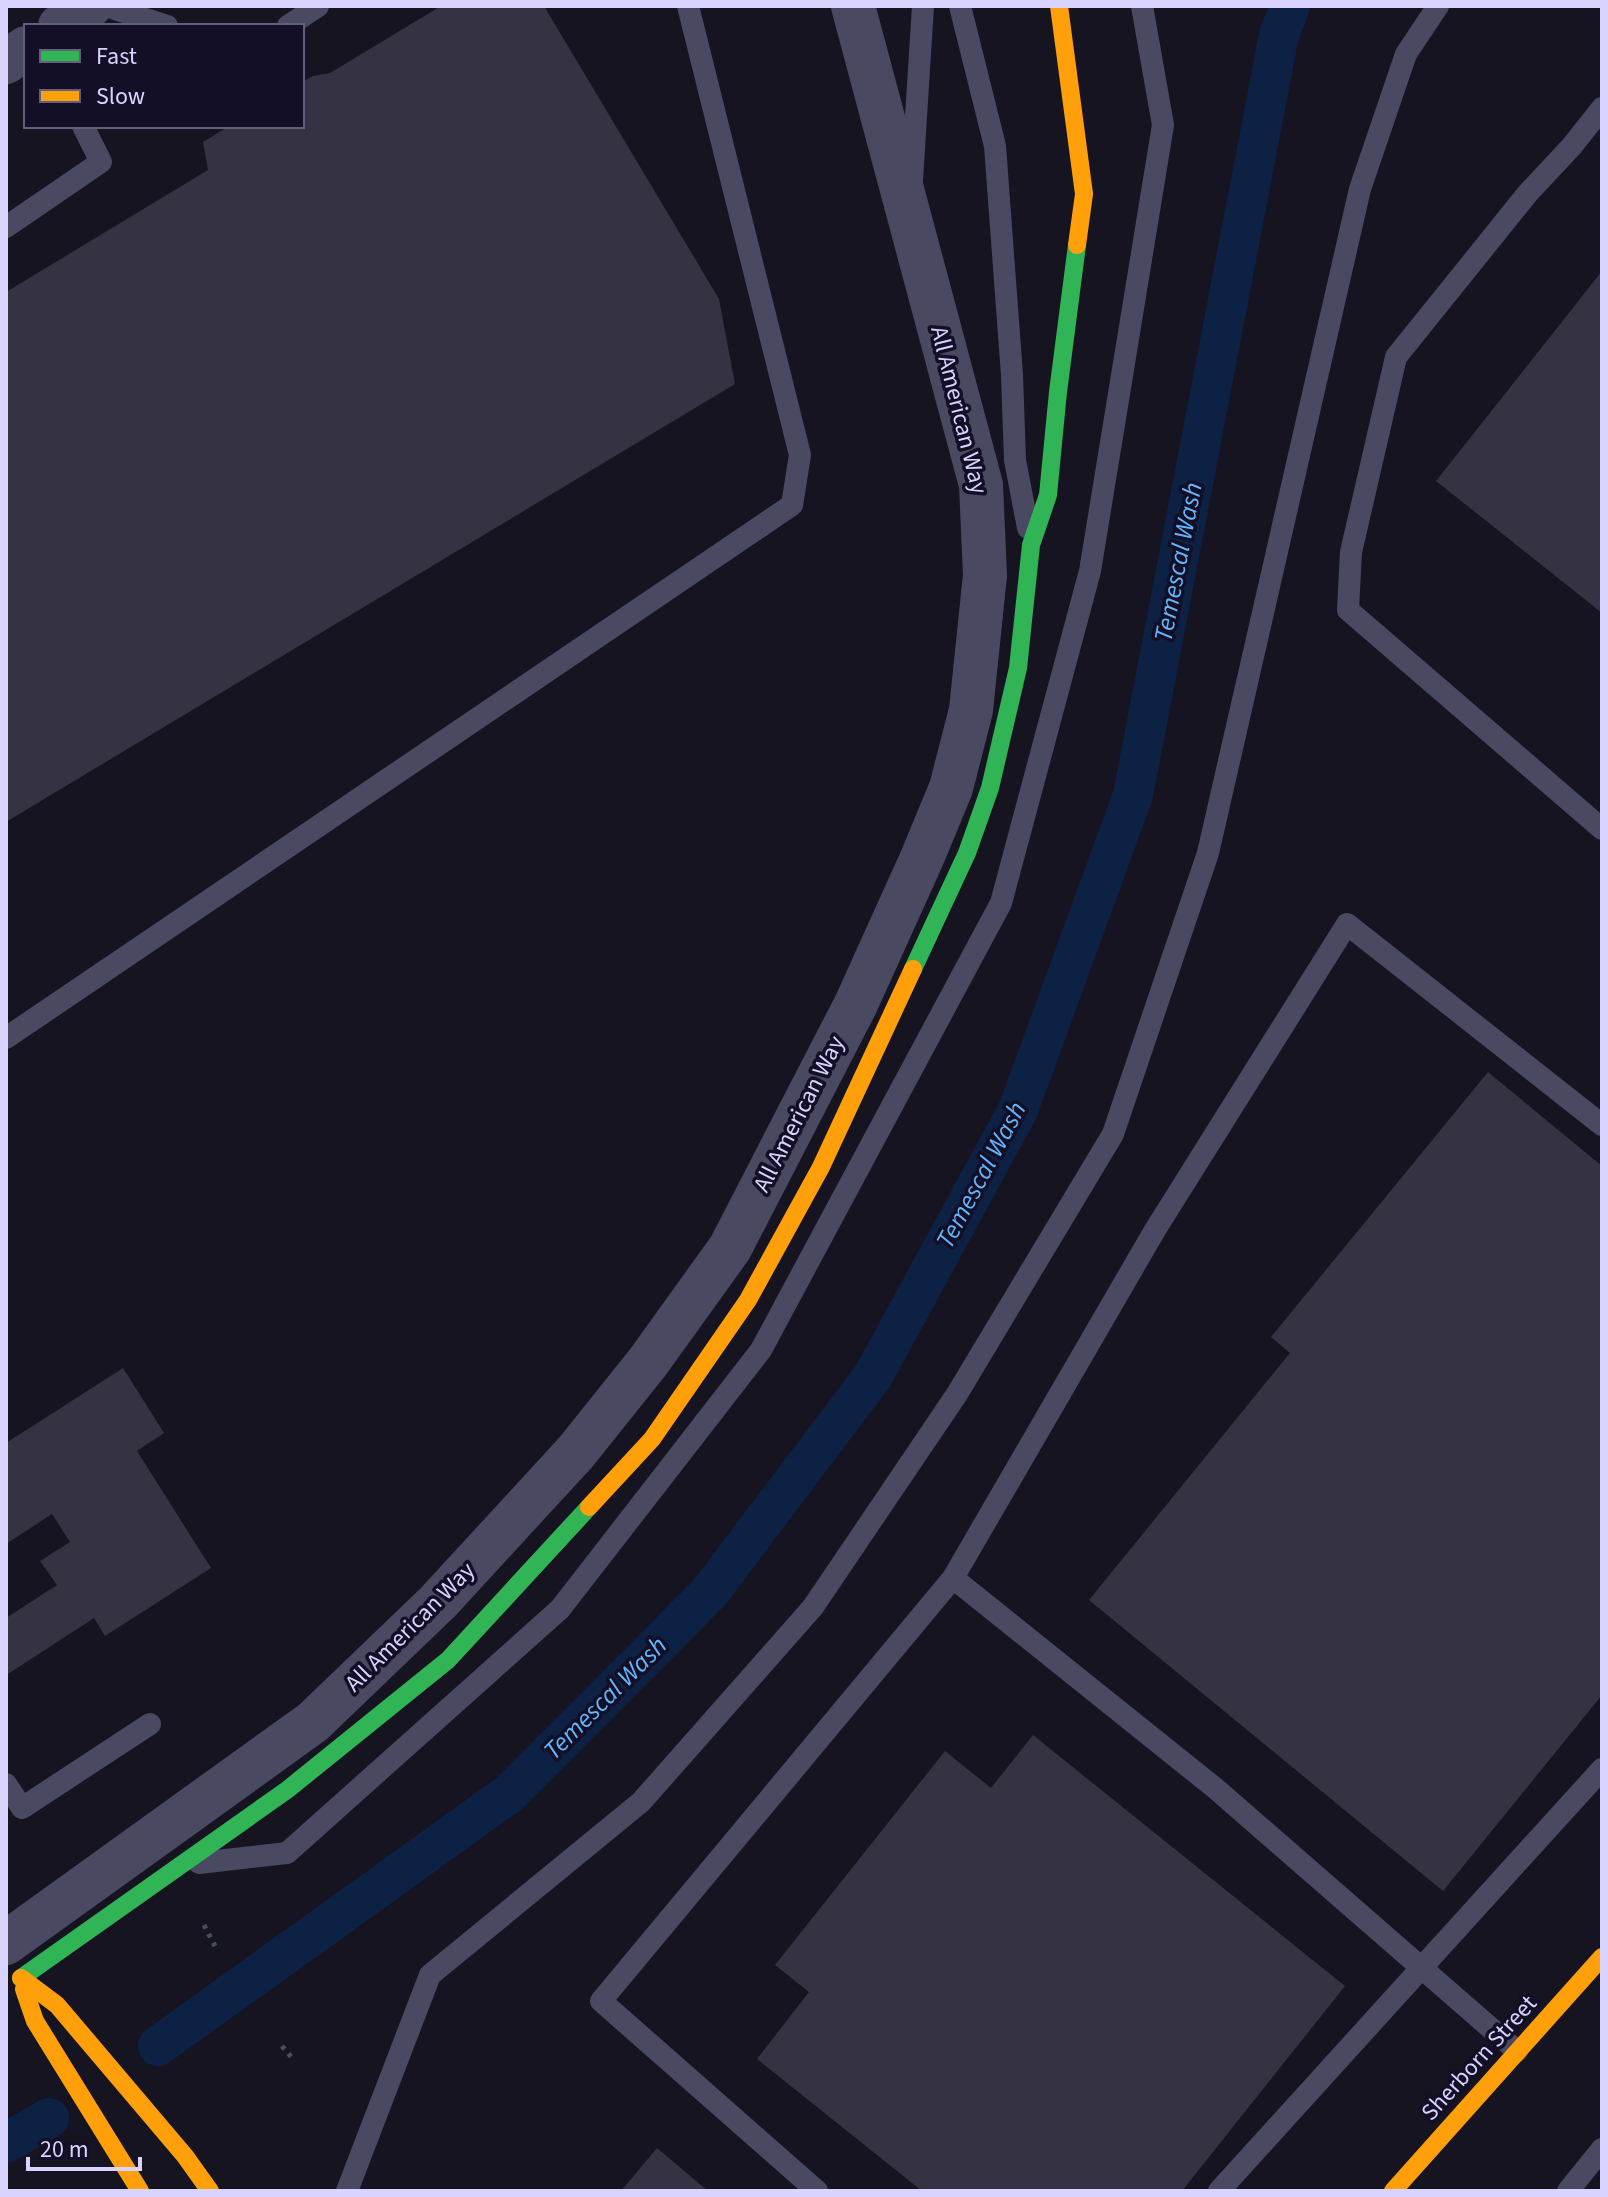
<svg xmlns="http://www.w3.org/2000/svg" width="1608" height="2197" font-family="'Source Sans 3',sans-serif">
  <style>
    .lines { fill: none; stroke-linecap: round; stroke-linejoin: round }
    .canal { stroke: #0d2144; stroke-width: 40 }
    .building { fill: #343243 }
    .path { stroke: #44505f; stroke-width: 5; stroke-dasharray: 4 6; stroke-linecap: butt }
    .lane { stroke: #4a4962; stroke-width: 22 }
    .street { stroke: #4a4962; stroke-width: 44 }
    .fast { stroke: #30b455; stroke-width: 18 }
    .slow { stroke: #ff9f0a; stroke-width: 18 }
    .labels { text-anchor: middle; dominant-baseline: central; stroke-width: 7; stroke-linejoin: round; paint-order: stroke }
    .street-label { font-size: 24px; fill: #d9d4ff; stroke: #130f26 }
    .water-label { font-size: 26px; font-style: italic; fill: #62b6ff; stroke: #130f26 }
  </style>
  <rect width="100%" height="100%" fill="#161421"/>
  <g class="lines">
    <!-- canal -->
    <path class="canal" d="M158,2046L510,1793L709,1593L873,1376L1018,1110L1133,795L1279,35L1290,6
      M6,2143L49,2118"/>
  </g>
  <!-- building -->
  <path class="building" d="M441,6H544L719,299L735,384L6,822V292L208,170L203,142L229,126H302V82L313,76L330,73Z
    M1602,271V613L1436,481Z
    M1488,1072L1602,1166V1695L1443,1891L1089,1600L1290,1353L1271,1337Z
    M123,1368L164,1433L137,1451L211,1568L105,1636L94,1618L8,1674L6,1618L57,1585L40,1561L70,1542L52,1514L6,1544V1443Z
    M1033,1735L1345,1986L1182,2191H922L757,2059L809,1992L775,1965L945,1751L991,1788Z
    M657,2148L708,2191H621Z"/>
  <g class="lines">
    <!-- path -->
    <path class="path" d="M204,1925L215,1946
      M282,2046L293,2059"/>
    <!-- lane -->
    <path class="lane" d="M106,6L167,26
      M960,6L995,146L1012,375L1015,460L1028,528
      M288,26L318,6
      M1602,108L1572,146L1528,193L1396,357L1351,552L1348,610L1602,829
      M912,180L923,6
      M6,227L101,162L83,126
      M6,1038L792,505L800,455L688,6
      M953,1578L1155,1230L1347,924L1602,1125
      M6,1784L22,1808L150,1724
      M199,1863L287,1853L560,1609L761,1350L1001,903L1090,571L1163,125L1142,6
      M347,2191L430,1975L641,1802L813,1607L957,1394L1113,1134L1208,853L1360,189L1406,54L1438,6
      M817,2191L601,2001L953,1578L1215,1788L1517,2051
      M1219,2191L1602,1769
      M1568,2191L1602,2149"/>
    <!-- street -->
    <path class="street" d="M60,26L90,6
      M6,62L26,48
      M6,1943L313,1722L438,1602L576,1452L648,1362L730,1248L856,1004L922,858L951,788L971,710L985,575L981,485L853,6"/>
    <!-- fast -->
    <path class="fast" d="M913,969L967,853L990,788L1018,668L1031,545L1048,495L1058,392L1077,245
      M21,1978L287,1790L448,1660L589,1507"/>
    <!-- slow -->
    <path class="slow" d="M1059,6L1084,194L1077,245
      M589,1507L652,1439L748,1300L821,1167L913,969
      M21,1978L57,2005L185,2156L210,2191
      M24,1989L35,2021L140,2191
      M1393,2191L1602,1957"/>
  </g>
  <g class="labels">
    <!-- street labels -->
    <g class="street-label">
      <text transform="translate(959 410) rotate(76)">All American Way</text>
      <text transform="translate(799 1114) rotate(-63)">All American Way</text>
      <text transform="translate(410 1627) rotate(-45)">All American Way</text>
      <text transform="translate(1479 2058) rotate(-48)">Sherborn Street</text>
    </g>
    <!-- water labels -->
    <g class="water-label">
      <text transform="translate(1178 562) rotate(-79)">Temescal Wash</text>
      <text transform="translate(981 1175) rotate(-62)">Temescal Wash</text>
      <text transform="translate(605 1698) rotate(-45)">Temescal Wash</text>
    </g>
  </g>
  <!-- border -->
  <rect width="1608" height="2197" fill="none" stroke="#d9d4ff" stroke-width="16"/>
  <!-- legend -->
  <rect x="24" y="24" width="280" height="104" fill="#130f26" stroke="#625e7d" stroke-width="2"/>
  <rect x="40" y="50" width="40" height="12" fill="#30b455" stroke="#625e7d" stroke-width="2"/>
  <text x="96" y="64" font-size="24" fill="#d9d4ff">Fast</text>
  <rect x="40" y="90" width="40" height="12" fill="#ff9f0a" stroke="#625e7d" stroke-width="2"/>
  <text x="96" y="104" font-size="24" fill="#d9d4ff">Slow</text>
  <!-- scale -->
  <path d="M28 2157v12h112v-12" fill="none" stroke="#d9d4ff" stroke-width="4"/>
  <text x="40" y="2157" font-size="24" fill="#d9d4ff" stroke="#130f26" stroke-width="6" paint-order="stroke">20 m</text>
</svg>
